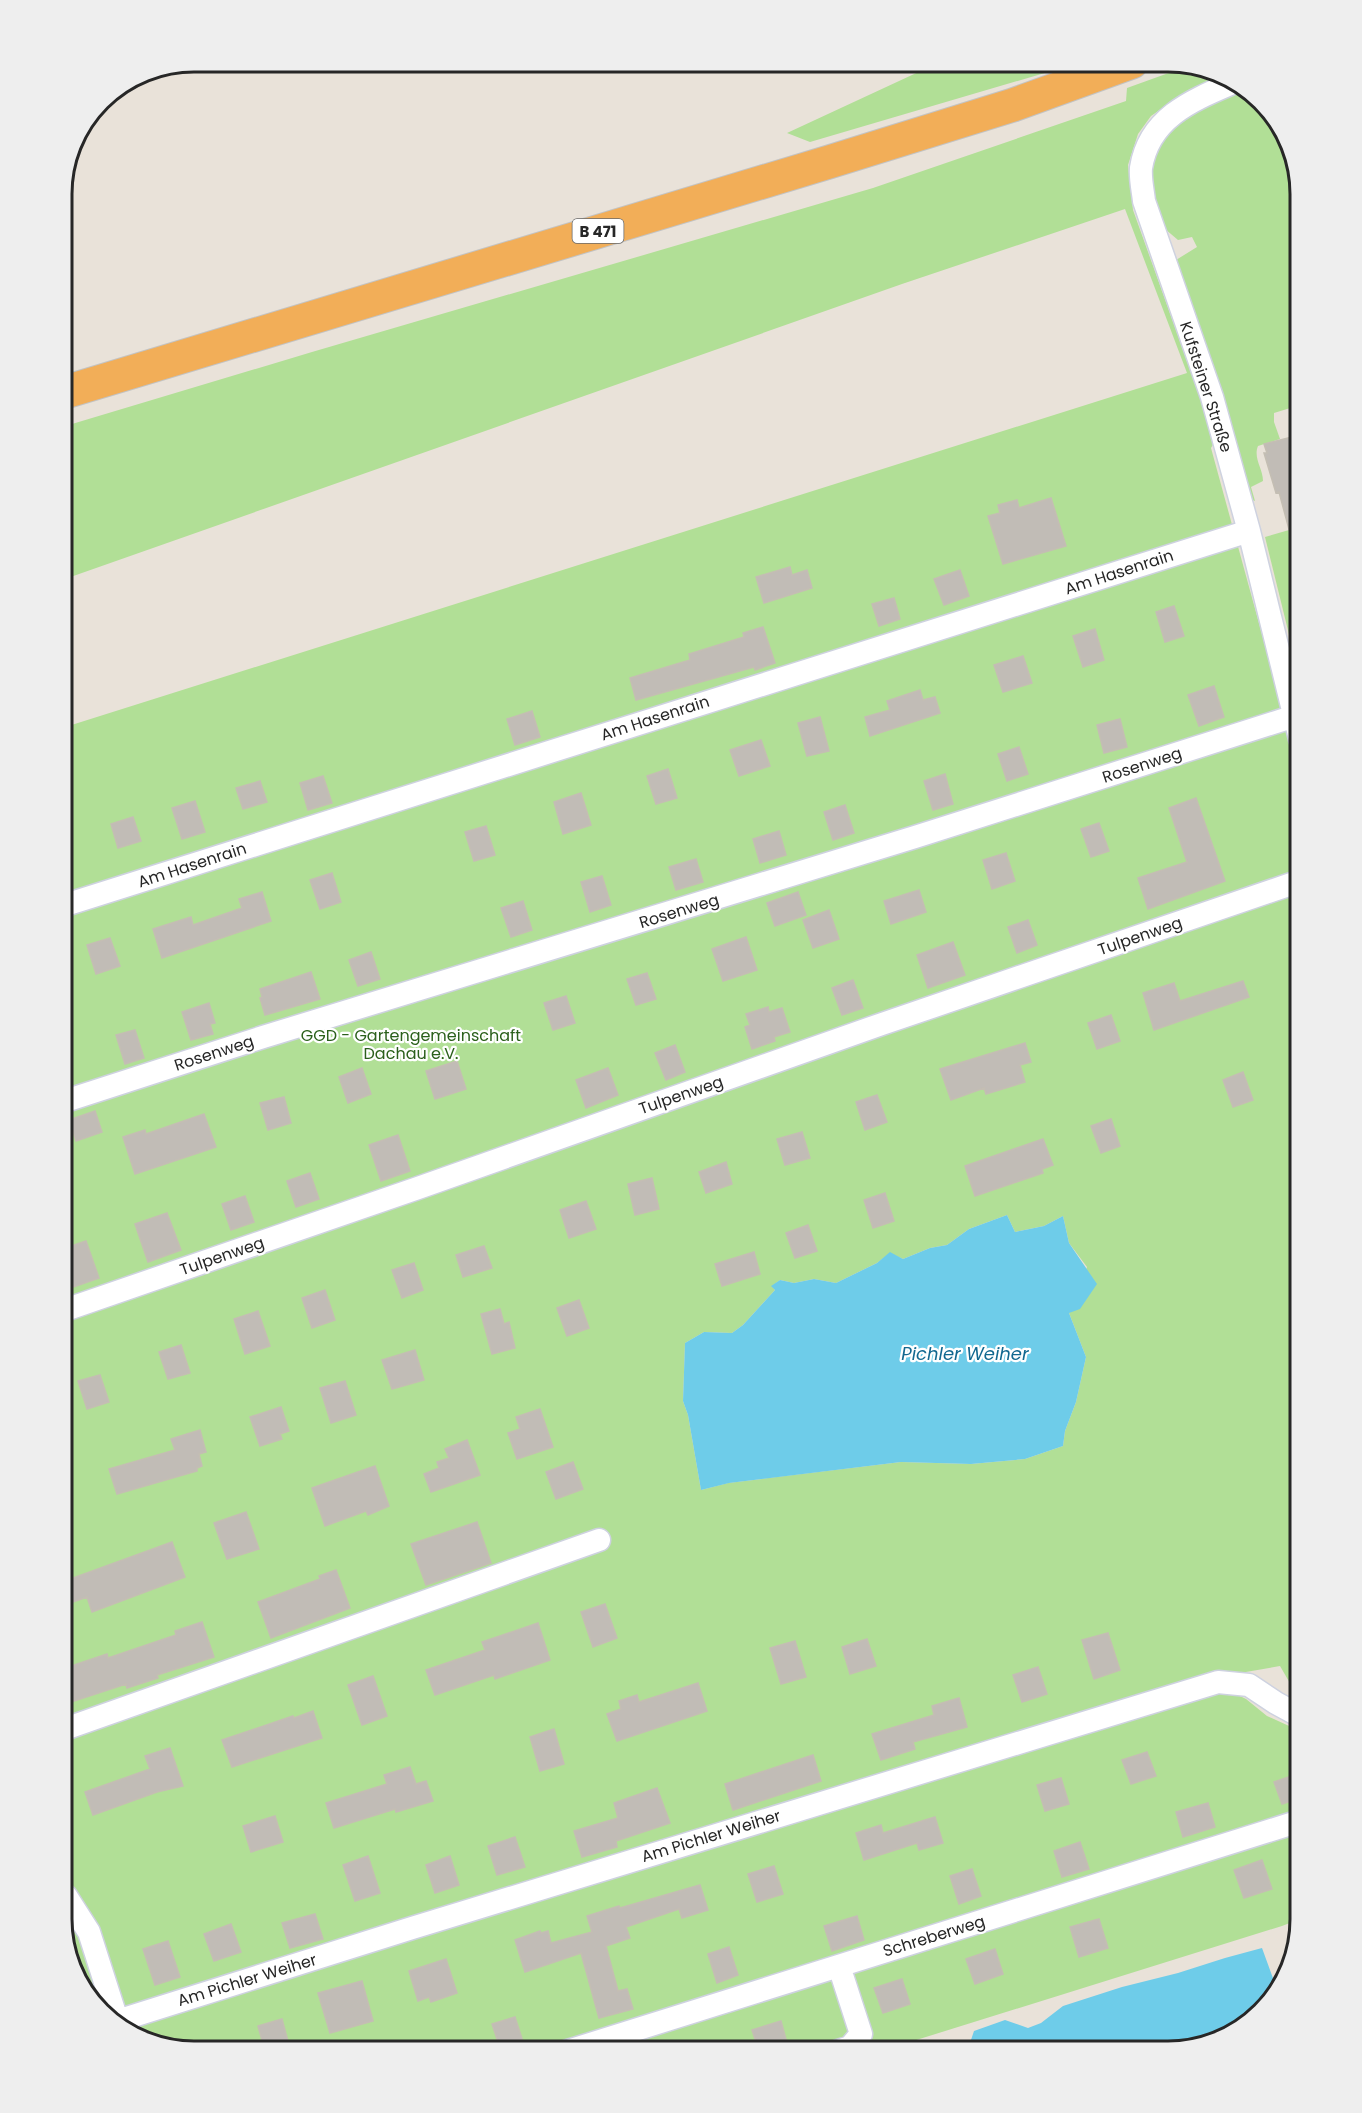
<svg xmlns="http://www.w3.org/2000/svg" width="1362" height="2113" font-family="Poppins,sans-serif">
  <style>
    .green { fill: #b1df96; fill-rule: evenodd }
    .water { fill: #6ecce9 }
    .building { fill: #c1bcb6; stroke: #c4beb3; stroke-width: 1.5 }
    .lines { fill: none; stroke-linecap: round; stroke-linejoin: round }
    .minor-casing { stroke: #ced2e0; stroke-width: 25 }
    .trunk-casing { stroke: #c3c3c3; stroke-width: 35 }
    .minor { stroke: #fff; stroke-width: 22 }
    .trunk { stroke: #f2ae58; stroke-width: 33 }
    .labels { text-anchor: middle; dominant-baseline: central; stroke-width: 4.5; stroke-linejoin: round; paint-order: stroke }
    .shield { fill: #fff; stroke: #686868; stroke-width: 1.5 }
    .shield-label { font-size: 15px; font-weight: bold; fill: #272727 }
    .street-label { font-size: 16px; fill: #272727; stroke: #fff }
    .park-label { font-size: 16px; fill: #2b601b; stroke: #fff }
    .water-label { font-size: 18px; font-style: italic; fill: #126890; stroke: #fff }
    .rim { fill: none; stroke: #272727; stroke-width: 3 }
  </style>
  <rect width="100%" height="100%" fill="#e9e2d9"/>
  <!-- green -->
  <path class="green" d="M940,62H1082L810,142L787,133Z
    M1188,66L1221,77L1190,89L1151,116L1138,134L1128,165L1133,210L1206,414L1214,443L1211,448L1300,773V1698L1298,1697L1280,1666L1205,1679L1246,1699L1267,1716L1300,1731V1919L1282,1926L881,2051H186L121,2029L75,1978L62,1919V728L1187,373L1125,209L902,284L62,580V427L312,352L873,188L1126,101L1127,88ZM1007,1215L1015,1232L1044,1226L1063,1216L1069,1243L1087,1267L1069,1313L1086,1357L1076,1402L1065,1431L1063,1446L1025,1459L971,1464L901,1462L728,1483L701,1490L688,1415L683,1401L685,1343L704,1332L732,1333L743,1325L775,1290L772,1286L780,1280L794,1283L814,1279L836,1283L877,1263L890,1253L903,1259L930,1248L947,1245L969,1229Z
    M1246,88L1287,135L1300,194V405L1274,413V422L1280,439L1258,446C1253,458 1263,469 1263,481L1251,487L1255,501L1250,499L1176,260L1197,247L1192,237L1178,240L1158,223L1150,167L1160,143L1177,123L1206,106Z
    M1300,522V679L1265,537L1289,530L1288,526Z"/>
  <!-- water -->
  <path class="water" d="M1007,1215L1015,1232L1044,1226L1063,1216L1069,1243L1097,1284L1080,1309L1069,1313L1086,1357L1076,1402L1065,1431L1063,1446L1025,1459L971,1464L901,1462L729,1483L701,1490L688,1415L683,1401L685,1343L704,1332L732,1333L743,1325L775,1290L771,1286L780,1280L794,1283L814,1279L836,1283L877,1263L890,1252L903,1259L930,1248L947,1245L969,1229Z
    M1262,1948L1278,1992L1227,2038L1168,2051H920C940,2038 947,2040 968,2049L974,2031L1005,2020L1028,2028L1041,2023L1063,2006L1122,1987L1178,1973L1225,1958Z"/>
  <!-- building -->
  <path class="building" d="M1300,435V548H1294L1279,492L1276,493L1264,453H1267L1264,444Z
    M1051,498L1066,546L1003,564L988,516L1000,513L998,505L1017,500L1019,508Z
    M790,567L792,575L807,570L812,588L764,603L756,577Z
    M960,570L969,596L944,605L934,579Z
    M894,598L900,619L879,626L872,604Z
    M1174,606L1184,636L1165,642L1156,612Z
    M763,627L775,663L755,670L754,667L636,700L630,678L690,660L689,654L744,637L743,633Z
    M1095,629L1104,660L1083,667L1073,636Z
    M1023,656L1032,683L1003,692L994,665Z
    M1214,686L1224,717L1199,726L1188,695Z
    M920,690L923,700L935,697L940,713L870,736L865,717L890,710L887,701Z
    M532,711L540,737L515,745L507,719Z
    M820,717L829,751L807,756L798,723Z
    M1120,719L1127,747L1104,753L1097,725Z
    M761,740L770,766L739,776L730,750Z
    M1019,747L1028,774L1007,781L998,754Z
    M668,769L677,798L656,804L647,776Z
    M945,774L953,804L933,810L924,781Z
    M323,776L332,803L308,810L300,783Z
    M260,781L267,802L243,809L236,788Z
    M581,793L591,825L563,834L554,802Z
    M1196,798L1225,881L1148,909L1138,878L1187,862L1169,808Z
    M195,801L205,832L182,839L172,808Z
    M845,805L854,833L833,840L824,812Z
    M133,817L141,841L118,848L111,824Z
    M1099,823L1109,851L1091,857L1081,829Z
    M486,826L495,855L474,861L465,832Z
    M779,831L786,855L760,863L753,839Z
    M1006,853L1015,881L992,889L983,860Z
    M696,859L703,882L676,890L669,867Z
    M332,873L341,902L320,909L310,880Z
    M602,876L611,905L590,912L581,882Z
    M919,890L926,912L891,924L884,901Z
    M262,892L271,921L162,958L153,929L191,917L193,925L242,908L239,899Z
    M798,892L806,915L775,926L767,903Z
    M523,901L532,930L511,937L501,908Z
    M829,910L839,939L813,948L803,920Z
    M1028,920L1037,945L1017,953L1008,927Z
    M746,937L757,970L723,981L712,949Z
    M110,938L120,966L96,974L87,945Z
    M953,942L965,975L928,988L917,955Z
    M371,952L380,979L358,986L349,960Z
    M311,972L320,999L265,1015L260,998L262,997L260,989Z
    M647,973L656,999L636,1005L627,979Z
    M853,980L863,1008L842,1015L832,988Z
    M1243,981L1249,997L1154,1030L1143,993L1174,983L1180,1001Z
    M566,996L575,1023L553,1030L544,1003Z
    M209,1003L215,1023L210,1024L213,1034L191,1040L182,1012Z
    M768,1007L769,1012L782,1008L790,1032L774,1037L775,1041L752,1049L745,1027L750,1025L746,1014Z
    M1111,1015L1120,1041L1097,1049L1088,1023Z
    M135,1030L144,1058L125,1064L116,1035Z
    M1025,1043L1031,1062L1020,1065L1025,1082L986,1094L984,1088L951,1100L940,1069Z
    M675,1045L685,1072L666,1080L655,1053Z
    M457,1061L466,1089L435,1099L426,1071Z
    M362,1068L371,1094L348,1103L339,1077Z
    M608,1068L618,1095L586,1108L576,1080Z
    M1243,1072L1253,1100L1233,1107L1223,1080Z
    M877,1095L887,1122L865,1130L856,1102Z
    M284,1097L291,1123L268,1130L260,1103Z
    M95,1111L102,1132L76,1141L69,1120Z
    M204,1114L216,1147L135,1174L123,1137L145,1130L146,1134Z
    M1111,1119L1120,1146L1101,1153L1091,1126Z
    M802,1132L810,1158L785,1165L777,1139Z
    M398,1135L410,1171L381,1181L369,1145Z
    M1043,1139L1053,1165L1042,1169L1043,1173L975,1196L965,1166Z
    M726,1162L732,1184L706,1193L699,1172Z
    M310,1173L319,1199L296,1207L287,1181Z
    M652,1178L659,1209L635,1215L628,1184Z
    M885,1193L894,1221L873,1228L864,1200Z
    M245,1196L254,1222L231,1230L222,1204Z
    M586,1201L596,1229L569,1238L560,1210Z
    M167,1213L181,1250L148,1262L135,1224Z
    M808,1225L817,1251L795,1258L786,1233Z
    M86,1241L99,1278L62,1291V1249Z
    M484,1246L492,1268L463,1277L456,1255Z
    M754,1252L760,1274L722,1286L715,1264Z
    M414,1263L423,1290L402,1298L392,1270Z
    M325,1290L335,1320L312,1328L302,1298Z
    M579,1300L589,1328L567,1336L557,1308Z
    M500,1309L504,1324L509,1322L515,1348L492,1354L481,1314Z
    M258,1311L270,1346L245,1354L234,1319Z
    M181,1345L190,1373L168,1379L159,1352Z
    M415,1350L424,1380L392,1389L382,1360Z
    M100,1375L109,1402L87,1409L78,1381Z
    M345,1381L356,1415L331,1423L320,1388Z
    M281,1407L289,1431L280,1434L282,1439L260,1446L250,1417Z
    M540,1409L553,1447L517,1459L508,1433L520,1429L516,1417Z
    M200,1430L206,1452L199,1454L202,1466L197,1468V1471L117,1494L109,1469L175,1450L171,1439Z
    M467,1440L480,1475L431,1492L424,1474L439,1468L437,1462L449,1458L445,1449Z
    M573,1462L583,1489L556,1499L546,1472Z
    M375,1466L389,1506L368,1515L366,1511L325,1526L312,1488Z
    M246,1512L259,1549L227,1559L214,1523Z
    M477,1522L491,1563L426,1585L411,1544Z
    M172,1542L185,1577L92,1612L87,1597L62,1606V1582Z
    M336,1570L350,1608L271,1638L258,1602L320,1579L319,1576Z
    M605,1604L617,1638L593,1647L581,1612Z
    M202,1622L214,1657L157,1675L158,1678L127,1688L126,1684L62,1705V1669L107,1654L108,1658L176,1635L175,1631Z
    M538,1623L550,1660L495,1679L494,1675L435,1695L426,1670L485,1650L482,1642Z
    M1108,1633L1120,1670L1094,1679L1082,1640Z
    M867,1639L876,1666L850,1674L842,1647Z
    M795,1641L806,1677L781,1684L770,1648Z
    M1038,1667L1047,1694L1022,1702L1013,1675Z
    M373,1676L387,1716L362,1725L348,1685Z
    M698,1683L707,1711L617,1741L607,1714L621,1709L619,1701L637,1695L639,1702Z
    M959,1698L967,1727L913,1742L915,1749L881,1760L872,1734L934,1715L932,1706Z
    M313,1711L322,1738L232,1767L222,1740L293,1716L294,1718Z
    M554,1729L564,1764L540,1771L530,1737Z
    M170,1748L183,1786L157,1792L93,1815L85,1792L150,1769L145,1756Z
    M1147,1752L1156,1776L1131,1784L1122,1760Z
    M813,1755L821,1781L733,1810L725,1784Z
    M410,1767L416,1784L426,1781L433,1801L396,1812L395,1809L334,1828L326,1803L387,1784L384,1775Z
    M1300,1773V1798L1282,1804L1274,1782Z
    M1061,1778L1069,1804L1045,1811L1037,1785Z
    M657,1788L670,1823L616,1841L617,1847L582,1857L574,1831L618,1818L614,1803Z
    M1208,1803L1215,1827L1183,1837L1176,1812Z
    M275,1816L283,1842L251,1852L243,1826Z
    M935,1817L943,1843L919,1850L917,1843L864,1860L856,1833L881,1825L883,1833Z
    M515,1837L525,1867L497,1875L488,1846Z
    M1080,1842L1089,1869L1062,1877L1054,1851Z
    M368,1856L380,1893L355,1901L343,1865Z
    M450,1856L459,1885L435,1893L426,1865Z
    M1262,1860L1272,1889L1244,1898L1234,1870Z
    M774,1866L783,1894L757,1902L748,1874Z
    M972,1869L981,1896L959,1904L950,1876Z
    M700,1885L708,1910L682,1918L679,1909L626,1927L630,1938L606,1946L618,1991L627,1989L633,2009L599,2018L581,1953L525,1972L515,1940L540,1931L541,1933L548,1931L551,1943L592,1932L587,1916L619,1906L620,1908Z
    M315,1914L323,1939L290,1948L282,1923Z
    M857,1916L864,1940L832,1951L824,1926Z
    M1099,1919L1108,1948L1079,1957L1070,1927Z
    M231,1924L241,1952L214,1961L204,1934Z
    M168,1941L180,1977L155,1985L143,1949Z
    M729,1947L738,1975L717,1983L708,1954Z
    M995,1949L1003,1974L975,1984L966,1959Z
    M446,1959L457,1993L431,2002L429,1997L418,2001L409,1971Z
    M902,1979L910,2004L883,2013L874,1988Z
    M362,1981L373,2021L330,2033L318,1993Z
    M515,2017L524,2045L501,2051L492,2024Z
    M282,2019L289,2045L265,2051L258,2026Z
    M781,2021L787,2043L759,2051L752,2030Z"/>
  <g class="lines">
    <defs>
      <path id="minor" d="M1235,82C1193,100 1149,117 1141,168C1140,179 1143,191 1144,201L1212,397L1249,531L1300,739
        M62,906L1249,531
        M62,1102L263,1037L915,837L1295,716
        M62,1311L418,1188L882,1024L1300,881
        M62,1730L599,1540
        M62,1893L66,1896L89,1932L120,2029
        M114,2022L412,1928L1218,1682L1249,1685L1276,1703L1300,1716
        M568,2051L1300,1821
        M838,2051L850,2047L861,2034L839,1966"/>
      <path id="trunk" d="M62,393L829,162L1013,105L1132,62"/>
    </defs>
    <!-- minor casing -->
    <use href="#minor" class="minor-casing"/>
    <!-- trunk casing -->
    <use href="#trunk" class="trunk-casing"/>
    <!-- minor -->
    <use href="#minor" class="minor"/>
    <!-- trunk -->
    <use href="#trunk" class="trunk"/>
  </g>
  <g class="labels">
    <!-- shield labels -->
    <rect class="shield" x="572.5" y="219" width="51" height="24" rx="4.5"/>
    <g class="shield-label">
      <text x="598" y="231">B 471</text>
    </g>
    <!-- street labels -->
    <g class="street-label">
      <text transform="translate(1206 387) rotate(72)">Kufsteiner Straße</text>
      <text transform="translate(1119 572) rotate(-18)">Am Hasenrain</text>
      <text transform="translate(655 718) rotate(-18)">Am Hasenrain</text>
      <text transform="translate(1142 765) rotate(-18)">Rosenweg</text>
      <text transform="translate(192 865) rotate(-18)">Am Hasenrain</text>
      <text transform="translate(679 911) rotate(-17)">Rosenweg</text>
      <text transform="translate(1140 936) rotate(-19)">Tulpenweg</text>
      <text transform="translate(214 1053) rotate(-18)">Rosenweg</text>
      <text transform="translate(681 1095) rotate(-19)">Tulpenweg</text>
      <text transform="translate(222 1256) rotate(-19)">Tulpenweg</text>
      <text transform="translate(711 1836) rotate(-17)">Am Pichler Weiher</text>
      <text transform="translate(934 1936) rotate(-17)">Schreberweg</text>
      <text transform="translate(247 1980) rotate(-17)">Am Pichler Weiher</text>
    </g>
    <!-- park labels -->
    <g class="park-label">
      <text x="411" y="1035">GGD - Gartengemeinschaft<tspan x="411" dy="18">Dachau e.V.</tspan></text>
    </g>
    <!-- water labels -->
    <g class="water-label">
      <text x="965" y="1353">Pichler Weiher</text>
    </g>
  </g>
  <!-- crop -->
  <path d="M0 0H1362V2113H0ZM194 72H1168A122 122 0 0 1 1290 194V1919A122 122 0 0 1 1168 2041H194A122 122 0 0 1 72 1919V194A122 122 0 0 1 194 72Z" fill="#eee" fill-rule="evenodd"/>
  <path class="rim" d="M194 72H1168A122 122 0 0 1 1290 194V1919A122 122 0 0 1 1168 2041H194A122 122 0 0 1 72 1919V194A122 122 0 0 1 194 72Z"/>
</svg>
